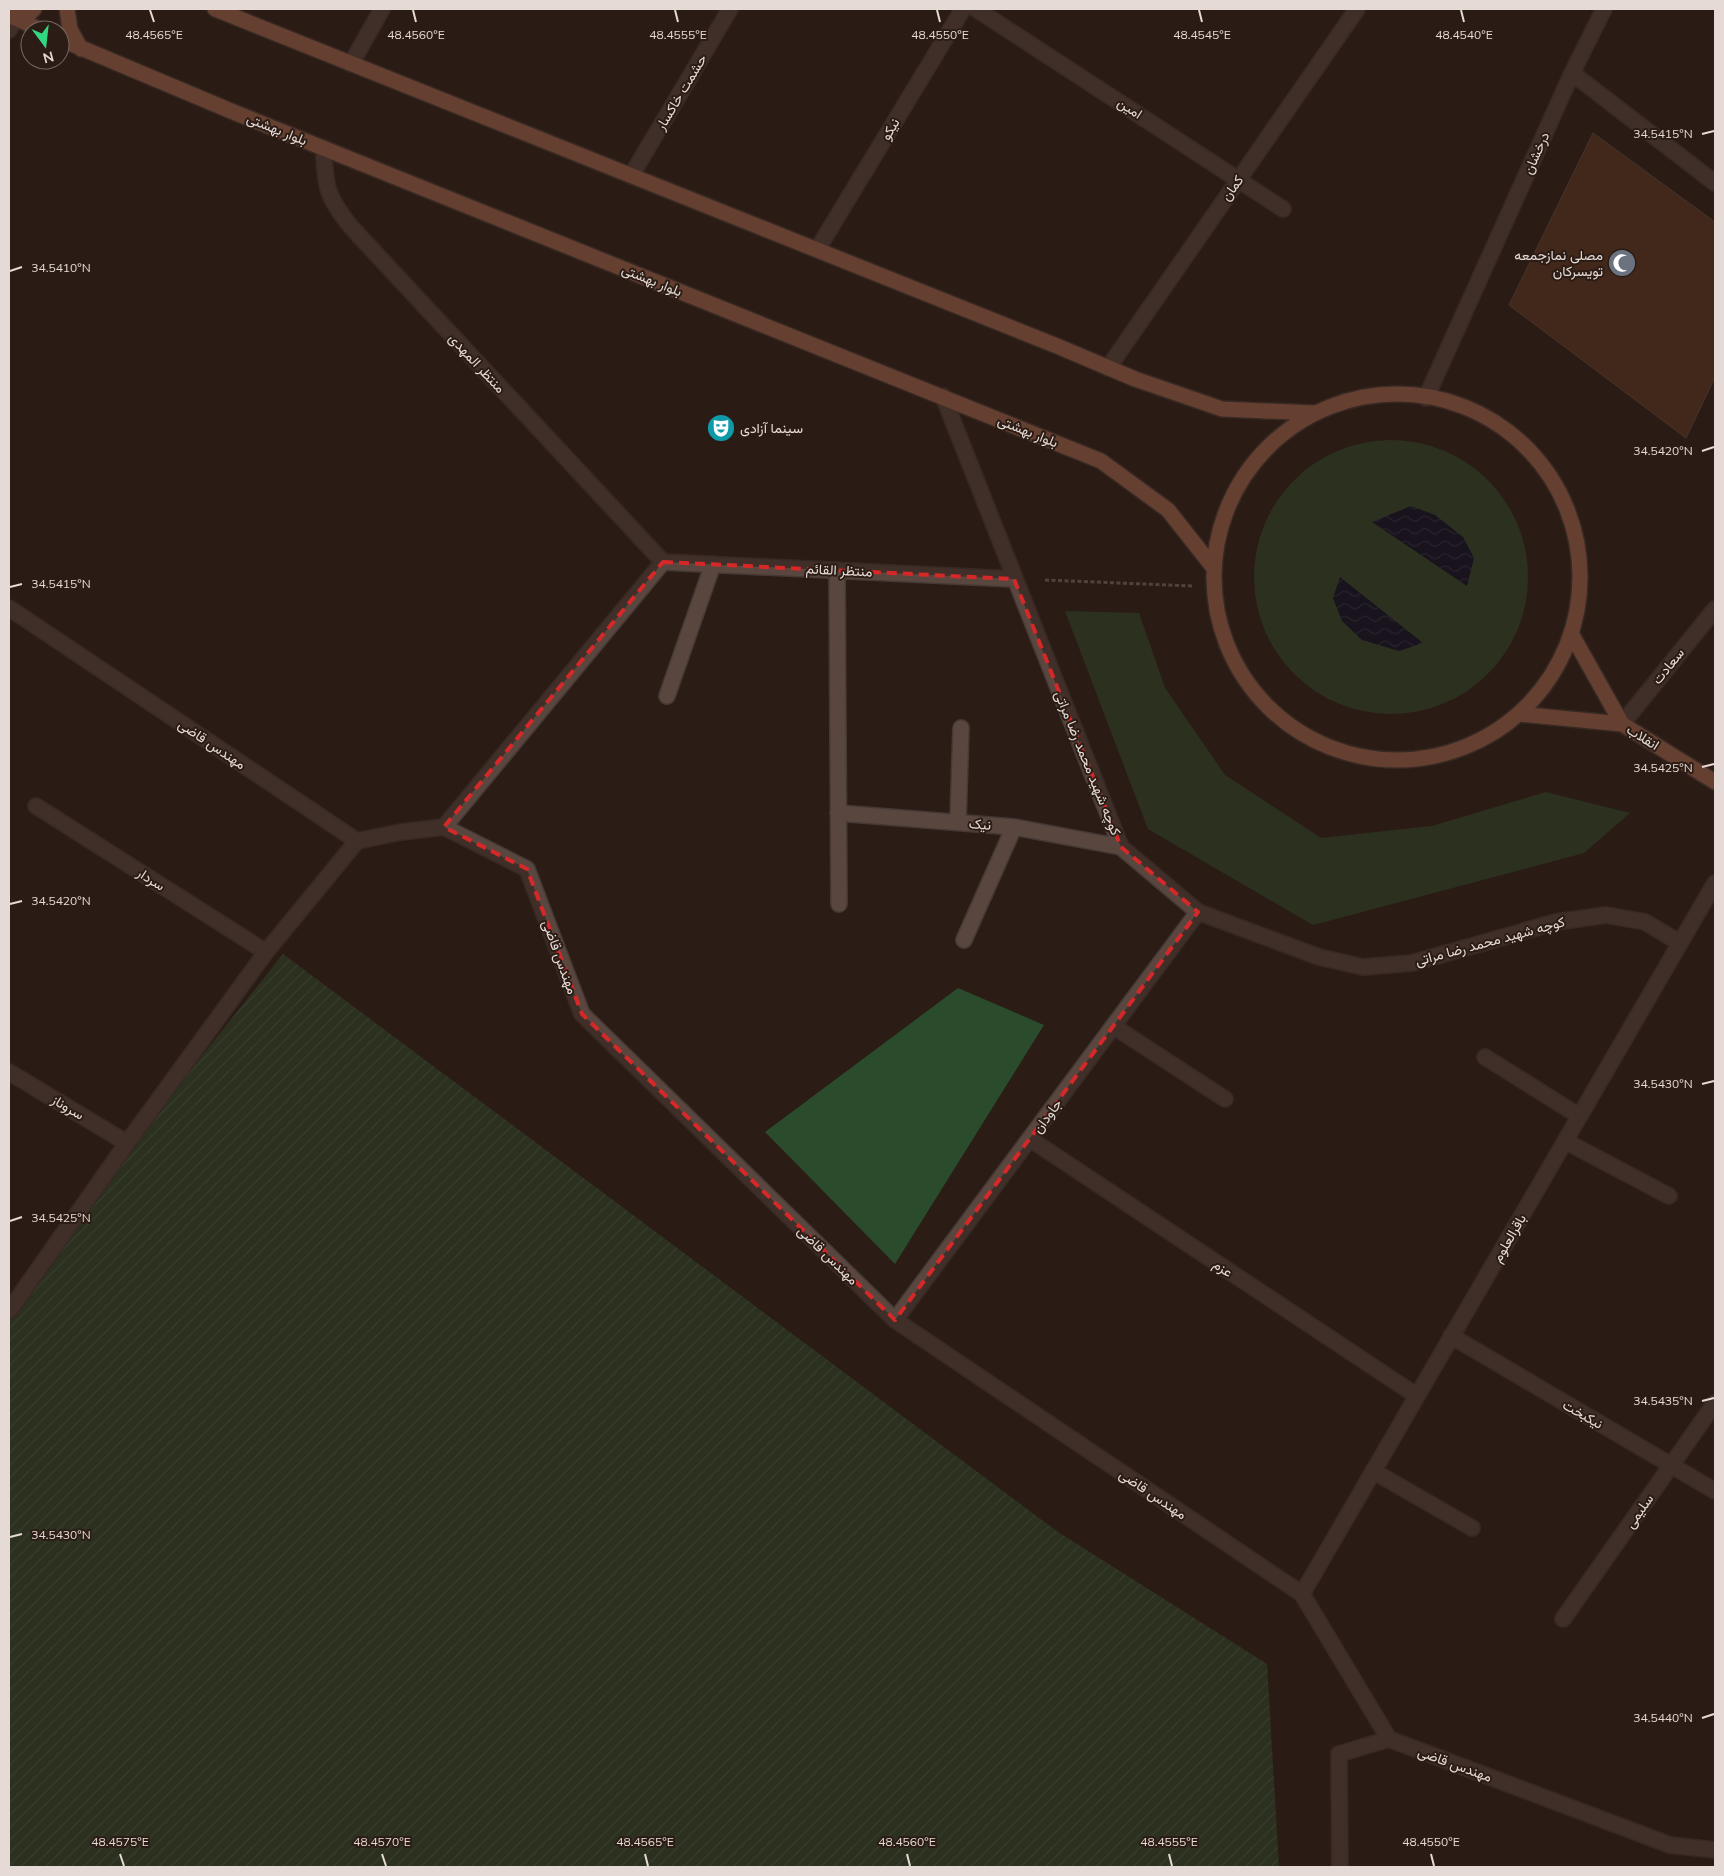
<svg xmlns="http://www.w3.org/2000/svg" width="1724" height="1876" font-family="Mulish,Vazirmatn,sans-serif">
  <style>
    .green { fill: #2a4b2c }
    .garden { fill: url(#garden-furrows) }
    .water { fill: url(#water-waves) }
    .building { fill: #5e3522; stroke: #64524a }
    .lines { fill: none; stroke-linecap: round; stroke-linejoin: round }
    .minor-casing { stroke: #453935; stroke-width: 18 }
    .major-casing { stroke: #453935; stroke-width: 18 }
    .path { stroke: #7f726c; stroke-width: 3; stroke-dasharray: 4 2.5; stroke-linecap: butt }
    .minor { stroke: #59473f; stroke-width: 15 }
    .major { stroke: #aa6c4f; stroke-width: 15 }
    .marked { fill: none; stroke: #d62828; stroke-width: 4; stroke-dasharray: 10 6; stroke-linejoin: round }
    .ticks { fill: none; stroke: #e5dad5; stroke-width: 2 }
    .labels { text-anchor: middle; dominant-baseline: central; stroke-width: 4; stroke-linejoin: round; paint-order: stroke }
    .street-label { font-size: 14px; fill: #e5dad5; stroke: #2b1c15 }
    .poi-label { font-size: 14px; fill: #e5dad5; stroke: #2b1c15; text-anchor: end }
    .ticks-label { font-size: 12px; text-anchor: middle; fill: #e5dad5; stroke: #2b1c15; stroke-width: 4; stroke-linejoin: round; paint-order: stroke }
  </style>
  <defs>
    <pattern id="garden-furrows" width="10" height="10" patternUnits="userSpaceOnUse" patternTransform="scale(1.25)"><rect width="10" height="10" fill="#2a4b2c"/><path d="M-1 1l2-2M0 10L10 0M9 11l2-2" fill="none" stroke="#49644a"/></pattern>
    <pattern id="water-waves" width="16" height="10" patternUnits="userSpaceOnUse" patternTransform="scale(1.25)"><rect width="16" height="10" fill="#000927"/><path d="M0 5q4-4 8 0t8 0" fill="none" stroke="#252c45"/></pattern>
  </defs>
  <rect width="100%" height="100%" fill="#2b1c15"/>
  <!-- green -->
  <path class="green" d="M1254 577a137 137 0 1 1 274 0a137 137 0 1 1-274 0Z
    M1065,611L1139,613L1165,688L1225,775L1321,838L1432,826L1546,792L1630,813L1584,853L1313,925L1148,829Z
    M958,988L1044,1025L895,1264L765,1132Z"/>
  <!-- garden -->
  <path class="garden" d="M283,954L1058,1532L1267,1664L1279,1867H9V1298Z"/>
  <!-- water -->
  <path class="water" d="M1411,506L1435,515L1463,537L1474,558L1467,586L1372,522Z
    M1340,577L1423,643L1399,651L1362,640L1342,621L1333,598Z"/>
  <!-- building -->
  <path class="building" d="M1593,133L1715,222V377L1686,438L1509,305Z"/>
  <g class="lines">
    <defs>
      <path id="minor" d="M976,9L1283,209
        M9,30L15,18
        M351,64L382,9
        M1572,73L1604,9
        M324,148C324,186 328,199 352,228L663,562
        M631,176L730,9
        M817,250L963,9
        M1108,368L1357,9
        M943,396L1121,847L1198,912L1319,957L1363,967L1412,963L1556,922L1606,915L1645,922L1680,943
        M1426,398L1572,73L1715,183
        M663,562L1014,579
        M837,570L839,904
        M9,608L357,841L401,832L444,827L527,869L582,1014L895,1320L1302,1594L1389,1739L1670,1845L1715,1850
        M667,696L713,564
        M1622,724L1715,609
        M36,806L266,952
        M838,813L1014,827L1121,847
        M958,822L961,728
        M444,827L663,562
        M964,940L1014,827
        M1113,1026L1225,1099
        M1485,1057L1579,1116
        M9,1072L127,1143
        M1030,1139L1417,1396
        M1565,1141L1669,1196
        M9,1311L127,1143L266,952L357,841
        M895,1320L1198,912
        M1451,1336L1715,1491
        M1373,1471L1472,1528
        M1302,1594L1715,883
        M1563,1619L1715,1403
        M1340,1867L1339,1754L1389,1739"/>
      <path id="major" d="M67,9L70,29L81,49
        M215,9L1057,346L1135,379L1222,409L1314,413
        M9,15L41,30
        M15,18L30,13L34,9
        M60,39L231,111L1101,461L1168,510L1213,567
        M1214 577a183 183 0 1 1 366 0a183 183 0 1 1-366 0Z
        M1572,635L1622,724
        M1519,714L1622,724L1715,782"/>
    </defs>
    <!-- minor casing -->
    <use href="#minor" class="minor-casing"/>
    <!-- major casing -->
    <use href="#major" class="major-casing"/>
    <!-- path -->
    <path class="path" d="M1045,580L1193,586"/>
    <!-- minor -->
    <use href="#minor" class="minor"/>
    <!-- major -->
    <use href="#major" class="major"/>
  </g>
  <!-- marked area -->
  <path d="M0 0H1724V1876H0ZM663,562L1014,579L1121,847L1198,912L895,1320L582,1014L527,869L444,827Z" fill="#2b1c15" fill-opacity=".55" fill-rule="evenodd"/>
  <path class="marked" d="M663,562L1014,579L1121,847L1198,912L895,1320L582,1014L527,869L444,827Z"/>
  <!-- ticks -->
  <path class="ticks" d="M150,10L154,22M413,10L416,22M675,10L678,22M937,10L940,22M1199,10L1202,22M1461,10L1464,22M1702,134L1714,131M10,271L22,267M1702,451L1714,447M10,587L22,584M1702,767L1714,764M10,904L22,901M1702,1084L1714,1081M10,1221L22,1217M1702,1401L1714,1398M10,1537L22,1534M1702,1718L1714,1714M120,1854L124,1866M382,1854L386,1866M645,1854L648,1866M907,1854L910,1866M1169,1854L1172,1866M1431,1854L1434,1866"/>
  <!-- icons -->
  <defs>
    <symbol id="mosque-disc" viewBox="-11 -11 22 22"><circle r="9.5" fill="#6b7280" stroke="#2b1c15"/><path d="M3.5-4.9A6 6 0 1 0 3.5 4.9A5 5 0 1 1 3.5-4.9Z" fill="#fff"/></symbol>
    <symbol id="theatre-disc" viewBox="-11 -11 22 22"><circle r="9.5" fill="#0f9aa8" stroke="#2b1c15"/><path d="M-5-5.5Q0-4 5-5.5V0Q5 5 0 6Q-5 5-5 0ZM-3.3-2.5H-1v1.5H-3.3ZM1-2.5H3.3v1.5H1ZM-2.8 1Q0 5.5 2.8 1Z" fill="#fff"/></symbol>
  </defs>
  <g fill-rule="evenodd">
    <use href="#mosque-disc" x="1606" y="247" width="32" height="32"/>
    <use href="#theatre-disc" x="705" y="412" width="32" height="32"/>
  </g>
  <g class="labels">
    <!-- street labels -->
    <g class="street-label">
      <text transform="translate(681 92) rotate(-59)">حشمت خاکسار</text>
      <text transform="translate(1130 108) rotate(33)">امین</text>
      <text transform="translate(277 129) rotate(22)">بلوار بهشتی</text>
      <text transform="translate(890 129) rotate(-59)">نیکو</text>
      <text transform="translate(1536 153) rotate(-66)">درخشان</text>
      <text transform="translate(1232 188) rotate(-55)">کمان</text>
      <text transform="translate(652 280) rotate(22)">بلوار بهشتی</text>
      <text transform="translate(477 363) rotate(47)">منتظر المهدی</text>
      <text transform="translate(1028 431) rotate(22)">بلوار بهشتی</text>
      <text transform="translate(839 570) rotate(3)">منتظر القائم</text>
      <text transform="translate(1668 666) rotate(-51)">سعادت</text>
      <text transform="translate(1643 737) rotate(32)">انقلاب</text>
      <text transform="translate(212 744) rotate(34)">مهندس قاضی</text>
      <text transform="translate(1088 763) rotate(68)">کوچه شهید محمد رضا مراتی</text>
      <text transform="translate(980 824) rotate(5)">نیک</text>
      <text transform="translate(151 879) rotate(33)">سردار</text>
      <text transform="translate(1490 941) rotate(-15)">کوچه شهید محمد رضا مراتی</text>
      <text transform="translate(560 957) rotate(70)">مهندس قاضی</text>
      <text transform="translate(68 1107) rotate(31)">سروناز</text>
      <text transform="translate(1047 1116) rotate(-54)">جاودان</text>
      <text transform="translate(1509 1238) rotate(-60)">باقرالعلوم</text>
      <text transform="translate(828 1255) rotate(44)">مهندس قاضی</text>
      <text transform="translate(1223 1268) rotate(34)">عزم</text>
      <text transform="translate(1583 1414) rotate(30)">نیکبخت</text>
      <text transform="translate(1153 1494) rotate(34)">مهندس قاضی</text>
      <text transform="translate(1639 1511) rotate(-55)">سلیمی</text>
      <text transform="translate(1455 1764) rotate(20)">مهندس قاضی</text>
    </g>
    <!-- poi labels -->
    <g class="poi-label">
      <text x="1603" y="255">مصلی نمازجمعه<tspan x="1603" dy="16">تویسرکان</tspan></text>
      <text x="740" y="428" text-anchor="start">سینما آزادی</text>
    </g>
  </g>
  <g class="ticks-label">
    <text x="154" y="39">48.4565°E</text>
    <text x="416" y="39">48.4560°E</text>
    <text x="678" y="39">48.4555°E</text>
    <text x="940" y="39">48.4550°E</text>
    <text x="1202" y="39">48.4545°E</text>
    <text x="1464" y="39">48.4540°E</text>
    <text x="1663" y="138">34.5415°N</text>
    <text x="61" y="272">34.5410°N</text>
    <text x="1663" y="455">34.5420°N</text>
    <text x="61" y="588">34.5415°N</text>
    <text x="1663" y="772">34.5425°N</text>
    <text x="61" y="905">34.5420°N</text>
    <text x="1663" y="1088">34.5430°N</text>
    <text x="61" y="1222">34.5425°N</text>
    <text x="1663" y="1405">34.5435°N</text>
    <text x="61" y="1539">34.5430°N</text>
    <text x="1663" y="1722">34.5440°N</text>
    <text x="120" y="1846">48.4575°E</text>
    <text x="382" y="1846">48.4570°E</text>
    <text x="645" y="1846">48.4565°E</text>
    <text x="907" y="1846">48.4560°E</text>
    <text x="1169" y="1846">48.4555°E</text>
    <text x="1431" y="1846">48.4550°E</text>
  </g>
  <!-- border -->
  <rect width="1724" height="1876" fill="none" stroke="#e5dad5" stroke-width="20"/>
  <!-- north arrow -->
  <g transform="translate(45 45) rotate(165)"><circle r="24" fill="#2b1c15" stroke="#756862"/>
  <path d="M0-4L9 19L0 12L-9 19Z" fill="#31d882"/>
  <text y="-8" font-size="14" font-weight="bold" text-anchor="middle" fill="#e5dad5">N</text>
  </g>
</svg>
